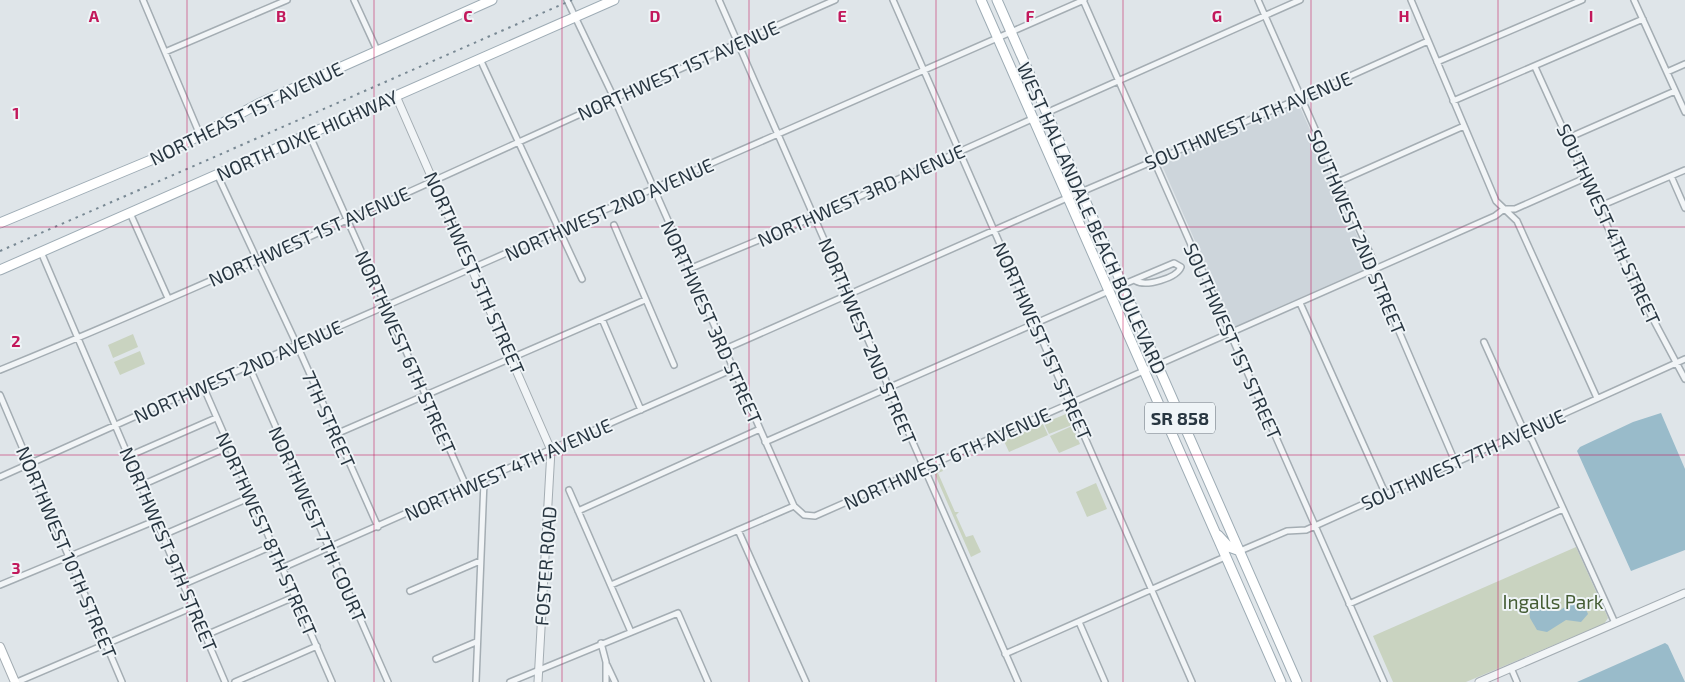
<svg xmlns="http://www.w3.org/2000/svg" width="1685" height="682" font-family="'Exo 2',sans-serif">
  <style>
    .built { fill: #cdd5db }
    .green { fill: #c9d3c0 }
    .water { fill: #99bbca }
    .lines { fill: none; stroke-linecap: round; stroke-linejoin: round }
    .minor-casing { stroke: #a4adb3; stroke-width: 8 }
    .tertiary-casing { stroke: #a4adb3; stroke-width: 9 }
    .secondary-casing { stroke: #a4adb3; stroke-width: 10 }
    .primary-casing { stroke: #9eacb5; stroke-width: 11 }
    .minor { stroke: #f2f5f7; stroke-width: 5 }
    .tertiary { stroke: #f2f5f7; stroke-width: 7 }
    .secondary { stroke: #fff; stroke-width: 8 }
    .primary { stroke: #fff; stroke-width: 9 }
    .rail { stroke: #788893; stroke-width: 2; stroke-dasharray: 2.5 5; stroke-linecap: butt }
    .grid { fill: none; stroke: #c2185b; stroke-width: 1; stroke-opacity: 0.55 }
    .labels { text-anchor: middle; dominant-baseline: central; stroke-width: 4; stroke-linejoin: round; paint-order: stroke }
    .shield { fill: #eff4f7; stroke: #646f78; stroke-width: 1 }
    .shield-label { font-size: 18px; font-weight: bold; fill: #283641 }
    .street-label { font-size: 19px; fill: #283641; stroke: #eff4f7 }
    .park-label { font-size: 19px; fill: #455d35; stroke: #eff4f7 }
    .grid-label { font-size: 16px; text-anchor: middle; font-weight: bold; fill: #c2185b; stroke: #eff4f7; stroke-width: 4; stroke-linejoin: round; paint-order: stroke }
  </style>
  <rect width="100%" height="100%" fill="#dfe5e9"/>
  <!-- built -->
  <path class="built" d="M1299,105L1366,256L1367,269L1233,328L1161,163Z"/>
  <!-- green -->
  <path class="green" d="M133,334L138,347L113,358L108,345Z
    M140,351L145,364L120,375L114,362Z
    M1066,414L1072,425L1049,434L1044,423Z
    M1043,424L1048,435L1009,452L1004,441Z
    M1072,426L1080,444L1059,453L1050,436Z
    M942,469L943,471L938,473L955,512H959L956,515L966,537L973,535L981,552L971,557L934,472Z
    M1096,483L1107,509L1087,517L1076,492Z
    M1576,547L1608,618L1604,624L1466,682H1393L1373,636Z"/>
  <!-- water -->
  <path class="water" d="M1661,413L1685,469V550L1631,571L1577,451L1580,447L1633,422Z
    M1579,601L1584,605L1588,614L1581,622L1566,620L1547,632L1537,630L1530,618L1529,609L1532,606L1559,611L1571,603Z
    M1665,643L1668,645L1685,682H1577Z"/>
  <g class="lines">
    <defs>
      <path id="minor" d="M143,0L200,135
        M354,0L377,50
        M567,0L614,98L794,506L804,515L815,516L1495,216L1504,209H1515L1585,178
        M719,0L1018,682
        M893,0L1192,682
        M1083,0L1384,682
        M1258,0L1373,260V271L1456,464
        M1411,0L1496,201L1517,221L1597,398
        M1634,0L1685,112
        M165,52L287,0
        M480,59L582,279
        M1437,62L1582,0
        M1535,67L1629,274L1685,379
        M1667,72L1685,64
        M1453,101L1643,19
        M1046,113L1300,0
        M309,134L467,488
        M1568,138L1675,91
        M217,174L297,345L378,527
        M1671,176L1685,208
        M1338,182L1464,126
        M1598,207L1685,170
        M130,213L168,298
        M614,225L674,365
        M41,252L225,682
        M689,269L814,217L1032,119
        M1122,285L1174,263L1181,267C1177,278 1146,287 1136,281
        M1300,303L1386,495
        M602,319L641,410
        M1484,342L1525,433L1532,440L1615,623
        M725,349L1067,198L1301,98L1428,41
        M249,366L388,682
        M0,370C282,255 556,122 835,0
        M203,386L332,682
        M0,395L122,682
        M336,434L645,300
        M765,442L1109,291
        M129,456L216,418
        M0,477L203,386L1084,0
        M142,485L228,447
        M569,490L631,632
        M578,511L760,429
        M738,530L806,682
        M163,535L251,497
        M1240,551L1287,531L1306,530L1685,359
        M282,568L733,369
        M184,584L272,546
        M0,585L157,520
        M611,585L794,506
        M410,591L480,561
        M1349,604L1563,509
        M1079,622L1105,682
        M206,635L294,597
        M601,643L606,662V682
        M1005,654L1225,557
        M436,659L476,642
        M607,665L615,682
        M1511,668L1517,682
        M17,682L193,607
        M235,682L317,646
        M476,682L484,481
        M510,682L678,613L708,682"/>
      <path id="tertiary" d="M396,96L551,450L538,682
        M1479,682L1685,593"/>
      <path id="secondary" d="M0,647L15,682"/>
      <path id="primary" d="M981,0L1281,682
        M997,0L1297,682
        M0,223L163,155L258,104L492,0
        M0,270L614,0
        M1218,535L1229,547L1240,551"/>
    </defs>
    <!-- minor casing -->
    <use href="#minor" class="minor-casing"/>
    <!-- tertiary casing -->
    <use href="#tertiary" class="tertiary-casing"/>
    <!-- secondary casing -->
    <use href="#secondary" class="secondary-casing"/>
    <!-- primary casing -->
    <use href="#primary" class="primary-casing"/>
    <!-- minor -->
    <use href="#minor" class="minor"/>
    <!-- tertiary -->
    <use href="#tertiary" class="tertiary"/>
    <!-- secondary -->
    <use href="#secondary" class="secondary"/>
    <!-- primary -->
    <use href="#primary" class="primary"/>
    <!-- rail -->
    <path class="rail" d="M0,251L572,0"/>
  </g>
  <!-- grid -->
  <path class="grid" d="M187,0V682M374,0V682M562,0V682M749,0V682M936,0V682M1123,0V682M1311,0V682M1498,0V682M0,227H1685M0,455H1685"/>
  <g class="labels">
    <!-- shield labels -->
    <rect class="shield" x="1145" y="402.5" width="70" height="31" rx="4"/>
    <g class="shield-label">
      <text x="1180" y="418">SR 858</text>
    </g>
    <!-- street labels -->
    <g class="street-label">
      <text transform="translate(678 70) rotate(-24)">NORTHWEST 1ST AVENUE</text>
      <text transform="translate(246 113) rotate(-26)">NORTHEAST 1ST AVENUE</text>
      <text transform="translate(1248 120) rotate(-23)">SOUTHWEST 4TH AVENUE</text>
      <text transform="translate(307 135) rotate(-24)">NORTH DIXIE HIGHWAY</text>
      <text transform="translate(861 195) rotate(-24)">NORTHWEST 3RD AVENUE</text>
      <text transform="translate(609 209) rotate(-24)">NORTHWEST 2ND AVENUE</text>
      <text transform="translate(1092 218) rotate(66)">WEST HALLANDALE BEACH BOULEVARD</text>
      <text transform="translate(1609 224) rotate(65)">SOUTHWEST 4TH STREET</text>
      <text transform="translate(1357 232) rotate(67)">SOUTHWEST 2ND STREET</text>
      <text transform="translate(309 236) rotate(-24)">NORTHWEST 1ST AVENUE</text>
      <text transform="translate(475 273) rotate(66)">NORTHWEST 5TH STREET</text>
      <text transform="translate(712 322) rotate(66)">NORTHWEST 3RD STREET</text>
      <text transform="translate(868 341) rotate(67)">NORTHWEST 2ND STREET</text>
      <text transform="translate(1043 341) rotate(66)">NORTHWEST 1ST STREET</text>
      <text transform="translate(1233 341) rotate(66)">SOUTHWEST 1ST STREET</text>
      <text transform="translate(406 352) rotate(66)">NORTHWEST 6TH STREET</text>
      <text transform="translate(238 371) rotate(-24)">NORTHWEST 2ND AVENUE</text>
      <text transform="translate(329 419) rotate(66)">7TH STREET</text>
      <text transform="translate(947 458) rotate(-24)">NORTHWEST 6TH AVENUE</text>
      <text transform="translate(1463 459) rotate(-24)">SOUTHWEST 7TH AVENUE</text>
      <text transform="translate(508 469) rotate(-24)">NORTHWEST 4TH AVENUE</text>
      <text transform="translate(318 524) rotate(66)">NORTHWEST 7TH COURT</text>
      <text transform="translate(267 534) rotate(66)">NORTHWEST 8TH STREET</text>
      <text transform="translate(169 549) rotate(67)">NORTHWEST 9TH STREET</text>
      <text transform="translate(67 552) rotate(67)">NORTHWEST 10TH STREET</text>
      <text transform="translate(545 566) rotate(-86)">FOSTER ROAD</text>
    </g>
    <!-- park labels -->
    <g class="park-label">
      <text x="1553" y="601">Ingalls Park</text>
    </g>
  </g>
  <g class="grid-label">
    <text x="94" y="22">A</text>
    <text x="281" y="22">B</text>
    <text x="468" y="22">C</text>
    <text x="655" y="22">D</text>
    <text x="842" y="22">E</text>
    <text x="1030" y="22">F</text>
    <text x="1217" y="22">G</text>
    <text x="1404" y="22">H</text>
    <text x="1591" y="22">I</text>
    <text x="16" y="119">1</text>
    <text x="16" y="347">2</text>
    <text x="16" y="574">3</text>
  </g>
</svg>
